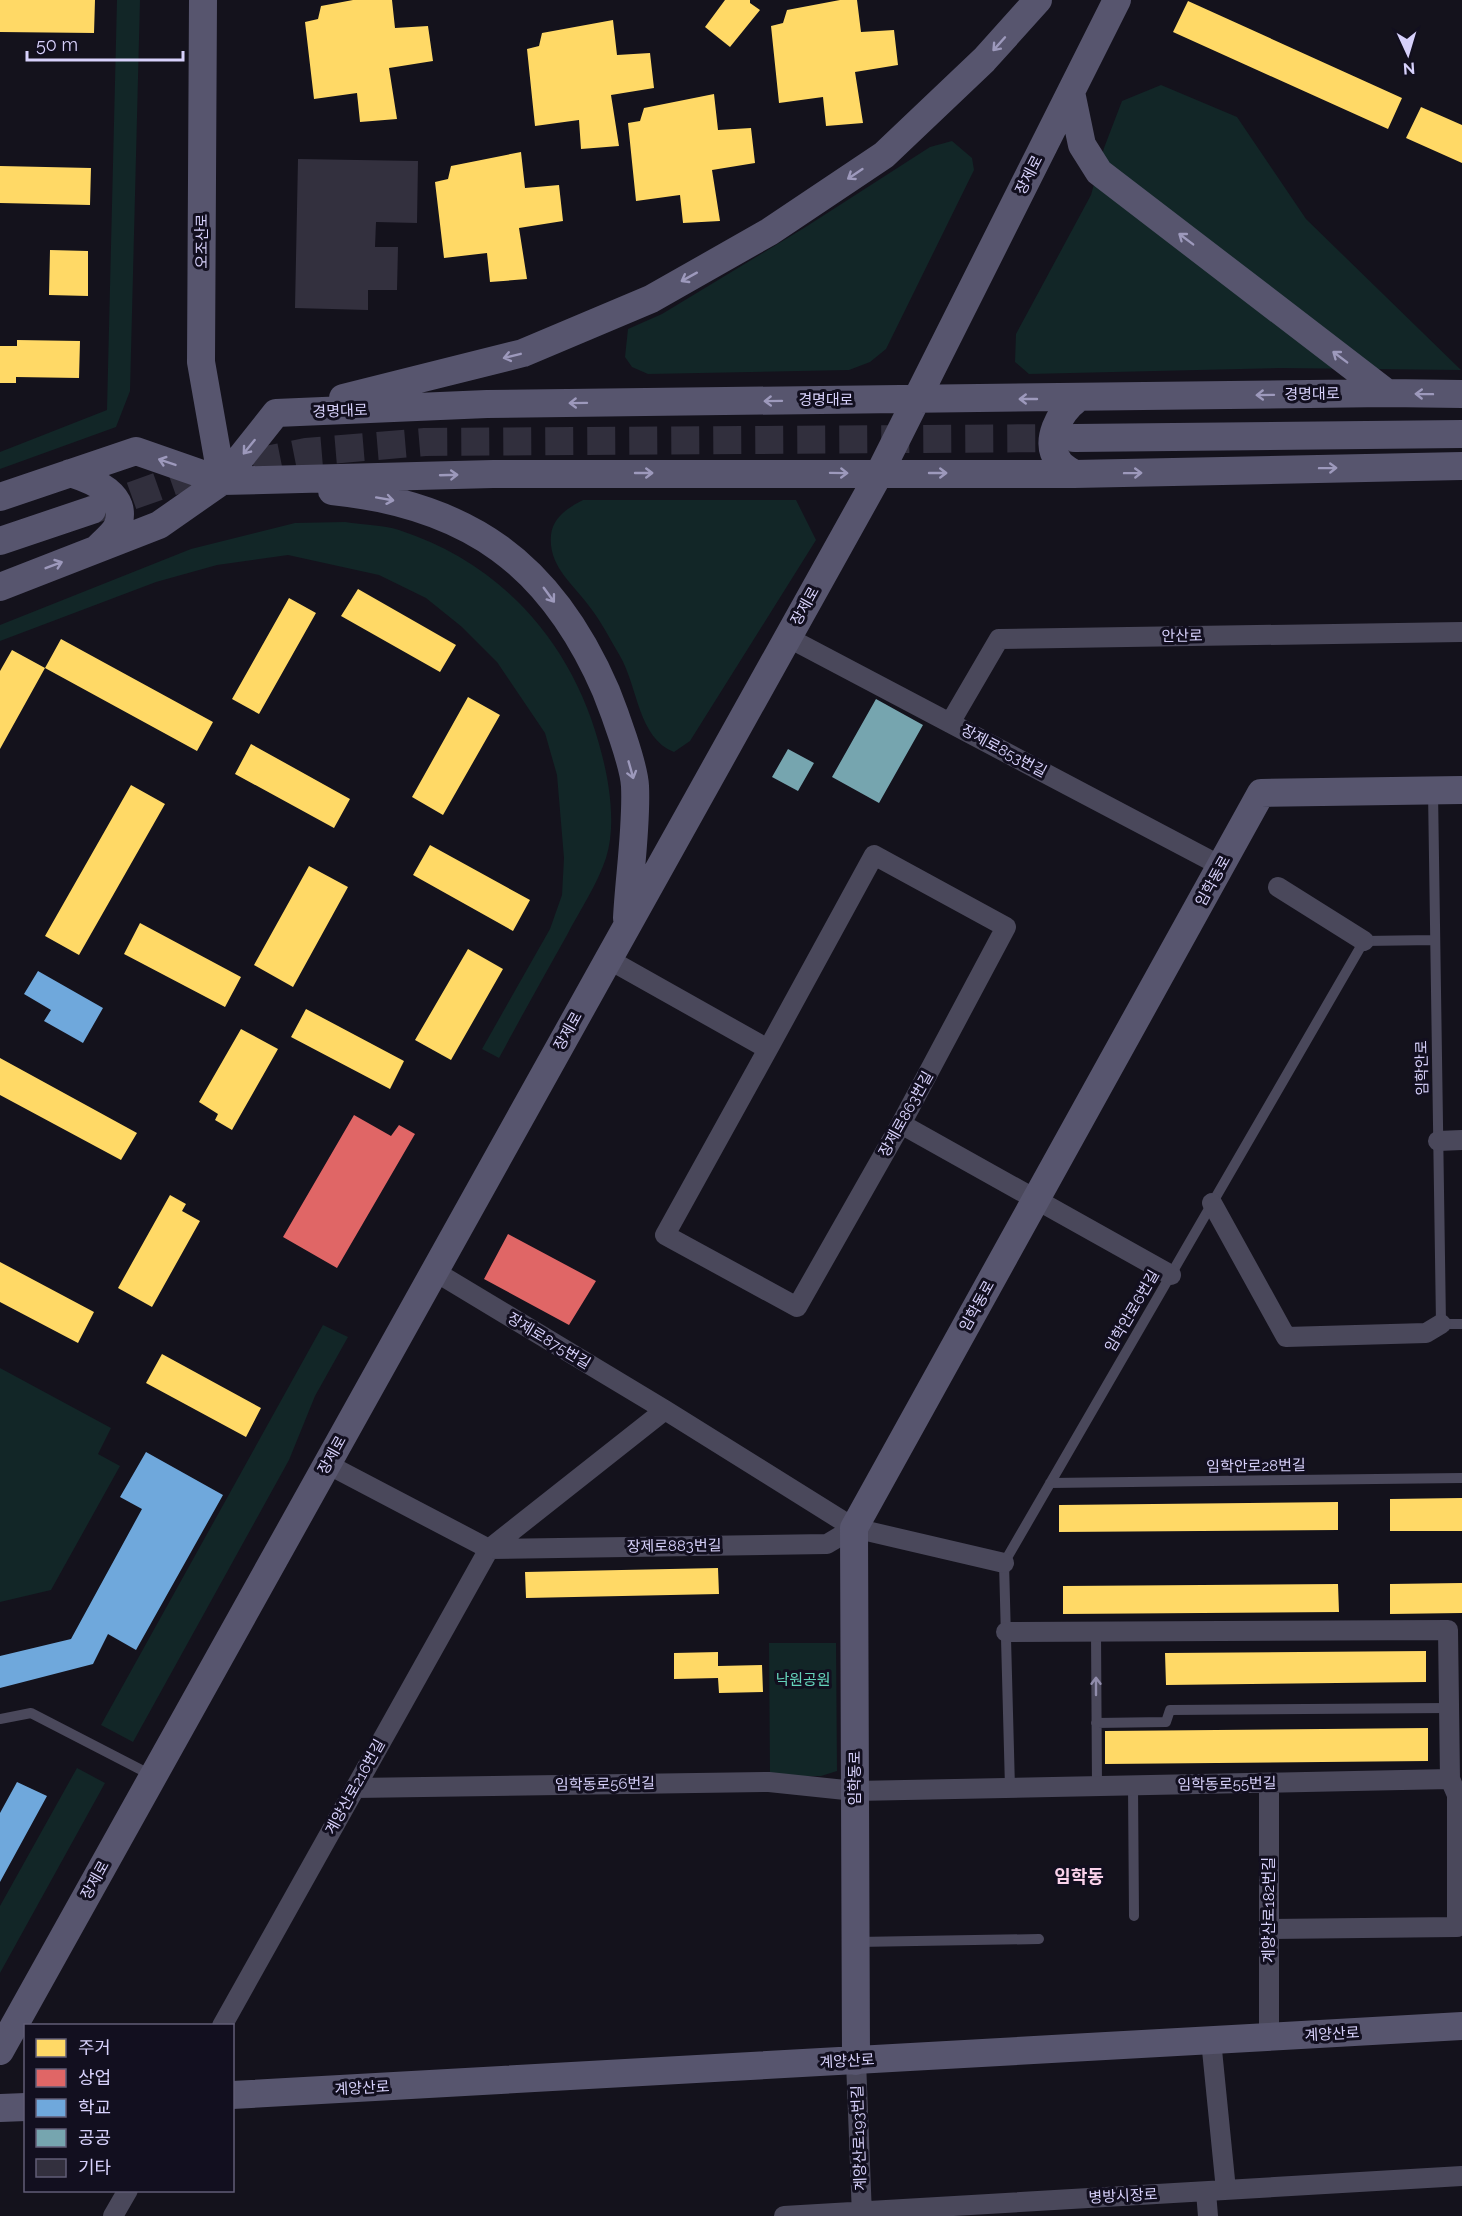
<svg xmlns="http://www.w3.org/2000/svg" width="1462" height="2216" font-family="Raleway,'Noto Sans KR',sans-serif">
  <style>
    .green { fill: #122627 }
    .homes { fill: #ffd966 }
    .shops { fill: #e06666 }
    .schools { fill: #6fa8dc }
    .public { fill: #76a5af }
    .building { fill: #33303e }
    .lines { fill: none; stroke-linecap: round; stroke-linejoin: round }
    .secondary-tunnel { stroke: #312f3d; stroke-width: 28; stroke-dasharray: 28 14; stroke-linecap: butt }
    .lane { stroke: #4a485b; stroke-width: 10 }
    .street { stroke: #4a485b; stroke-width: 20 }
    .secondary { stroke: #57556e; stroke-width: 28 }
    .oneway { stroke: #9d99bc }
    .oneway2 { stroke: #908cab }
    .labels { text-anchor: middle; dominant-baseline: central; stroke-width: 6; stroke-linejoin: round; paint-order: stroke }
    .street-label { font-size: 15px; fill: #d7d1fb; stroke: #120f1f }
    .park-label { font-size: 15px; fill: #65d4bb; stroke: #120f1f }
    .quarter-label { font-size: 18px; font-weight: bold; fill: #fbd3eb; stroke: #120f1f }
  </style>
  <rect width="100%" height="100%" fill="#14121c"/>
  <!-- green -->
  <path class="green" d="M117,0H140L130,391L116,427L0,469V452L107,410Z
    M1161,85L1237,117L1306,219L1461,370L1280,368L1029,374L1015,362L1016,334L1091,195L1104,148L1122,101Z
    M952,141L972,158L974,170L886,349L870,362L849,370L648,374L632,367L625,357L628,329L662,314L804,228L930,147Z
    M583,500H796L816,540L690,741L674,752C638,738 638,687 620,656C610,639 601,621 589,606C573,584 548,566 551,535C553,517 569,507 583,500Z
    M345,522C363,525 383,525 399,530C506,565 576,648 602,755C610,786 616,827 606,858C597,885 580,910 567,935C544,976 521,1017 499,1058L482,1049L550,929L562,895L564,858L557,775L545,733L497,662L462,627L426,598L379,575L288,555L217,565L156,582L0,641V625L191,549L295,523Z
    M323,1325L348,1337L315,1396L289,1460L133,1742L101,1725Z
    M0,1368L111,1428L98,1454L120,1466L51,1590L0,1602Z
    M769,1643H836L837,1771L821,1776H770Z
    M77,1768L105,1783L0,1973V1906Z"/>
  <!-- homes -->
  <path class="homes" d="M0,0H95L94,33L0,32Z
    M353,0H392L395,28L428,26L433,61L389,68L397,119L360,122L357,93L314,99L305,22L318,19L321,6Z
    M725,0H750V3L760,10L730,47L705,27Z
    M840,0H857L861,32L894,30L898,65L855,72L863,123L826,126L823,97L779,103L771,26L783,23L787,10Z
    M1188,1L1402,98L1388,129L1173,32Z
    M613,20L617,55L650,53L654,88L611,95L619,146L581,149L579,120L535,126L527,49L539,46L542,33Z
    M714,94L718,130L751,128L755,163L712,170L720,221L683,223L680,195L636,201L628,123L640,121L644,108Z
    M1421,107L1462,125V163L1406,138Z
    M521,152L525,188L559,185L563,221L519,228L527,279L490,282L487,253L444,258L435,182L448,179L451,166Z
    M0,166L91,168L90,205L0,203Z
    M50,250L88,251V296L49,295Z
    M17,340L80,341L79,378L16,377V383H0V346H17Z
    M358,589L456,645L440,672L341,616Z
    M289,598L316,613L259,714L232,699Z
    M61,639L213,722L197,751L45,668Z
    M12,650L45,668L0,749V671Z
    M468,697L500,715L443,815L412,797Z
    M251,744L350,799L334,828L235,774Z
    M131,785L165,804L79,955L45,936Z
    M430,845L530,900L513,931L413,875Z
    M309,866L348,887L293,987L254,965Z
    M140,923L241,977L225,1007L124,954Z
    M468,949L503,969L451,1060L415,1040Z
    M306,1009L404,1061L390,1089L291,1037Z
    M241,1029L278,1049L232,1130L215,1120L218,1114L199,1102Z
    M0,1058L137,1133L121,1160L0,1095Z
    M170,1195L186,1204L182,1211L200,1221L152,1307L118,1288Z
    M0,1262L94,1312L78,1343L0,1302Z
    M162,1354L261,1408L246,1437L146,1383Z
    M1462,1498V1531H1390V1499Z
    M1338,1502V1530L1059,1532V1505Z
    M718,1568L719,1594L526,1598L525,1572Z
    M1462,1583V1613L1390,1614V1584Z
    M1338,1584L1339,1612L1063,1614V1586Z
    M1426,1651V1682L1166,1685L1165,1653Z
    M718,1652V1666L762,1665L763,1692L719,1693L718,1678L674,1679V1653Z
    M1428,1728V1761L1105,1764V1731Z"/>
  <!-- shops -->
  <path class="shops" d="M354,1115L391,1136L399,1125L415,1134L337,1268L283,1237Z
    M508,1234L596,1281L569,1325L484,1279Z"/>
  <!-- schools -->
  <path class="schools" d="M38,971L103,1008L83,1043L44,1021L51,1010L24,994Z
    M146,1452L223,1495L136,1650L108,1634L93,1664L0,1688V1656L71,1639L142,1509L120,1497Z
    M17,1782L47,1796L0,1882V1813Z"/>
  <!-- public -->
  <path class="public" d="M876,699L923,725L879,803L832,777Z
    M788,749L814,763L798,791L772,777Z"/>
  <!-- building -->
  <path class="building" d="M298,159L418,161L417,223L376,222L375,247H398L397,290H368V310L295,308Z"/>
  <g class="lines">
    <!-- secondary-tunnel -->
    <path class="secondary-tunnel" d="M92,510L190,475L306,452L425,442L1075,438"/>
    <!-- lane -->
    <path class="lane" d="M1433,791L1441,1324H1462
      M1050,1483L1462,1478
      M1096,1632L1097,1786
      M0,1719L31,1713L153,1776
      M1096,1723L1166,1722L1170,1710L1449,1708
      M1133,1786L1134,1916
      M1010,1788L1004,1563L1364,941L1435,940
      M857,1942L1039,1939"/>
    <!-- street -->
    <path class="street" d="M787,637L1221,866
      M950,723L999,639L1462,632
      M1278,887L1364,941
      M608,959L768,1049L665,1235L797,1307L901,1124L1006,927L874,855L768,1049
      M901,1124L1171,1275
      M1438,1141L1462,1140
      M1212,1203L1286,1337L1426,1333L1441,1324
      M434,1271L665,1410L854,1528L1004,1563
      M327,1464L489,1549L827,1544L854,1528
      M1006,1632L1448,1630L1450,1779
      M1269,1783V2037
      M355,1788L769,1782L855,1791L1450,1779L1457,1795V1927L1269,1929
      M222,2026L489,1549L665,1410
      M1211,2040L1226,2190
      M856,2061L862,2216
      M1206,2192L1208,2216
      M113,2216L128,2190
      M784,2216L1462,2176"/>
    <!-- secondary -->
    <path class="secondary" d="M203,0L201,362L222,481
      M1071,92L1082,145L1099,172L1387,393
      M343,398L523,353L651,299L769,232L884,155L984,60L1038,0
      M1075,438L1462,434
      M70,473C92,480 131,495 117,527C113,535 103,542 97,549
      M1074,474C1070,471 1062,467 1059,462C1043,441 1060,412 1077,399
      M332,491C469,505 551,564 606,691C614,711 634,765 635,786C637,826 629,878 627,918
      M0,497L136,451L222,481L493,474H1074L1462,466
      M0,541L92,510
      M0,587L159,525L222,481L276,413L487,404L1387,393L1462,394
      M0,2051L879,474L1117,0
      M856,2061L854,1528L1261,793L1462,790
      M232,2095L1462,2026
      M0,2108L26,2107"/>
  </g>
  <!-- one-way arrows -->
  <defs><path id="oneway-shaft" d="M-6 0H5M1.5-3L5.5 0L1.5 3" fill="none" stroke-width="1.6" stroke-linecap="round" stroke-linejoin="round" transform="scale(1.5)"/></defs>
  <g class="oneway">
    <use href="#oneway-shaft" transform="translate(999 44) rotate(132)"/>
    <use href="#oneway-shaft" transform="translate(855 174) rotate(146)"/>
    <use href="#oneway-shaft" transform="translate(1186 239) rotate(-143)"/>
    <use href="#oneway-shaft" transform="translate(689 277) rotate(151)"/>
    <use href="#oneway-shaft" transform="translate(512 356) rotate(166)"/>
    <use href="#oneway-shaft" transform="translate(1340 357) rotate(-143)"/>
    <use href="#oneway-shaft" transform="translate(1424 394) rotate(-179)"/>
    <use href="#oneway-shaft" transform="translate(1265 395) rotate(179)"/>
    <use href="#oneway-shaft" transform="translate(1028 399) rotate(180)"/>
    <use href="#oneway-shaft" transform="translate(773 401) rotate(179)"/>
    <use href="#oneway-shaft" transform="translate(578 403) rotate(179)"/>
    <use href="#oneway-shaft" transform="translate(249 447) rotate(129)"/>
    <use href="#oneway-shaft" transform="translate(167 462) rotate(-161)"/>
    <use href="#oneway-shaft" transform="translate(1328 468) rotate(-1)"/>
    <use href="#oneway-shaft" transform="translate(644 473)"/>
    <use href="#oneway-shaft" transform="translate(839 473) rotate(1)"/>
    <use href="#oneway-shaft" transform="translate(938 473)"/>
    <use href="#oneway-shaft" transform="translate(1133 473) rotate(-1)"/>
    <use href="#oneway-shaft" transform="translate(449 475) rotate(-2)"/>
    <use href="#oneway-shaft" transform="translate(385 499) rotate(10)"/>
    <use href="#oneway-shaft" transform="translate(54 565) rotate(-21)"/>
    <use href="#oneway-shaft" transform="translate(549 595) rotate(54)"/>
    <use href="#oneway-shaft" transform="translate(631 770) rotate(74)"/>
  </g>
  <use class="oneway2" href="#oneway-shaft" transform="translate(1096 1686) rotate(-90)"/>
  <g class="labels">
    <!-- street labels -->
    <g class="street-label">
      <text transform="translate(1029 175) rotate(-63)">장제로</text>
      <text transform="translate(202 241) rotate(-90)">오조산로</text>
      <text transform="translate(1312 394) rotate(-1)">경명대로</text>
      <text x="826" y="400">경명대로</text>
      <text transform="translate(340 411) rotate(-2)">경명대로</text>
      <text transform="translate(805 606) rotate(-61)">장제로</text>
      <text transform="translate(1182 636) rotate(-1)">안산로</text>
      <text transform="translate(1004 751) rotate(28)">장제로853번길</text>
      <text transform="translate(1213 881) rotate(-61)">임학동로</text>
      <text transform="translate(568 1031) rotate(-61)">장제로</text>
      <text transform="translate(1422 1068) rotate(-91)">임학안로</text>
      <text transform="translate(906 1114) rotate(-61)">장제로863번길</text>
      <text transform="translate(977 1306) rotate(-61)">임학동로</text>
      <text transform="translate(1132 1311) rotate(-60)">임학안로6번길</text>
      <text transform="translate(549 1341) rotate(31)">장제로875번길</text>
      <text transform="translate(332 1455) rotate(-61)">장제로</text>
      <text transform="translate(1256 1466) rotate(-1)">임학안로28번길</text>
      <text transform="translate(674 1546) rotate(-1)">장제로883번길</text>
      <text transform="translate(855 1778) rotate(-90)">임학동로</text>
      <text transform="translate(605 1784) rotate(-1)">임학동로56번길</text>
      <text transform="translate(1227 1784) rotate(-1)">임학동로55번길</text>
      <text transform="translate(355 1787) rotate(-61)">계양산로216번길</text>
      <text transform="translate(95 1880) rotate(-61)">장제로</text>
      <text transform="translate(1269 1910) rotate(-90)">계양산로182번길</text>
      <text transform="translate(1332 2034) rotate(-3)">계양산로</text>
      <text transform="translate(847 2061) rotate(-3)">계양산로</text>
      <text transform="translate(362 2088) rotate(-3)">계양산로</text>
      <text transform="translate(859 2138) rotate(-92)">계양산로193번길</text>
      <text transform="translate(1123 2196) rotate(-3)">병방시장로</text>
    </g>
    <!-- park labels -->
    <g class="park-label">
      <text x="803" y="1680">낙원공원</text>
    </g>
    <!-- quarter labels -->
    <g class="quarter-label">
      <text x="1079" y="1876">임학동</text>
    </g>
  </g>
  <!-- legend -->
  <rect x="24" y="2024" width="210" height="168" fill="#120f1f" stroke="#615d77" stroke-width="1.5"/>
  <rect x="36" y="2039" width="30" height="18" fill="#ffd966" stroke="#615d77" stroke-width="1.5"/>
  <text x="78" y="2054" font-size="18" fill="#d7d1fb">주거</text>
  <rect x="36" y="2069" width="30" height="18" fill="#e06666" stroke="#615d77" stroke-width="1.5"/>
  <text x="78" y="2084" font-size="18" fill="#d7d1fb">상업</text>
  <rect x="36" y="2099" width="30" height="18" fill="#6fa8dc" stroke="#615d77" stroke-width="1.5"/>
  <text x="78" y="2114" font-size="18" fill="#d7d1fb">학교</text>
  <rect x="36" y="2129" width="30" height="18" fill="#76a5af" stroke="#615d77" stroke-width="1.5"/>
  <text x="78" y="2144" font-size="18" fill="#d7d1fb">공공</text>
  <rect x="36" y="2159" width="30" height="18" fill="#33303e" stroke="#615d77" stroke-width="1.5"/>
  <text x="78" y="2174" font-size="18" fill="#d7d1fb">기타</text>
  <!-- north arrow -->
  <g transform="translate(1408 54) rotate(176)" stroke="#120f1f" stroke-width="4.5" paint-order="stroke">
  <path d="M0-4.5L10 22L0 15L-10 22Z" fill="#d7d1fb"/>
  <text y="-9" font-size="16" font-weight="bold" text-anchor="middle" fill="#d7d1fb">N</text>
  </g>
  <!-- scale -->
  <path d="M27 51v9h156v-9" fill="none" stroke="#d7d1fb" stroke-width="3"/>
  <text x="36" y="51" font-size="18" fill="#d7d1fb" stroke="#120f1f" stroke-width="4.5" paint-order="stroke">50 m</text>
</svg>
